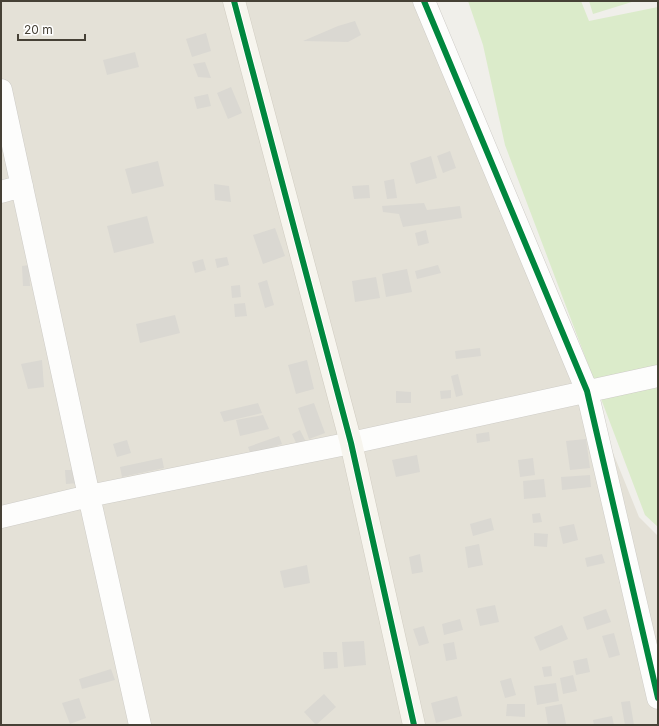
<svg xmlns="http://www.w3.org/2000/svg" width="659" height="726" font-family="Inter,sans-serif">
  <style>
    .residential { fill: #e4e1d7 }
    .green { fill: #dbebca }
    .building { fill: #dad8d2 }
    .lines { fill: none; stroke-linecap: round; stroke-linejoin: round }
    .street-casing { stroke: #ceccc7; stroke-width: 23 }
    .secondary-casing { stroke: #d0ccc1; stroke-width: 23 }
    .street { stroke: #fdfdfc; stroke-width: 22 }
    .secondary { stroke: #f7f5ee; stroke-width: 22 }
    .cycleway-casing { stroke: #fff; stroke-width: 8 }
    .cycleway { stroke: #00873e; stroke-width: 6 }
  </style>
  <rect width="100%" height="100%" fill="#f0efea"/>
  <!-- residential -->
  <path class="residential" d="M1,1H430L639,517L658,536V725H1Z"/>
  <!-- green -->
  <path class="green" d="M468,1H581L589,21L658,7V527L645,515L505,145L483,45Z
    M589,1H635L593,14Z"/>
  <!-- building -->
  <path class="building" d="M355,21L361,35L348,42L303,41L338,26Z
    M206,33L211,51L192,57L186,39Z
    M135,52L139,67L107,75L103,60Z
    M205,62L211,78L198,77L193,64Z
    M231,87L242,113L228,119L217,93Z
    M208,94L211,106L197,109L194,97Z
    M450,151L456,168L443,173L437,156Z
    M431,156L437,178L416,184L410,163Z
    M158,161L164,186L132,194L125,169Z
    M394,179L397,198L387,199L384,181Z
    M214,184L229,186L231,202L215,200Z
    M369,185L370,198L354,199L352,186Z
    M424,203L427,210L460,206L462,218L403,227L399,214L383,212L382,206Z
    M147,216L154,243L114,253L107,226Z
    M275,228L285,256L263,264L253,235Z
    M426,230L429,243L418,246L415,233Z
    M227,257L229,265L217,268L215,259Z
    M203,259L206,270L195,273L192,262Z
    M29,265L30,286H23L22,266Z
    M438,265L441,273L417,279L415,271Z
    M407,269L412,292L386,297L382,274Z
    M376,277L380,298L355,302L352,281Z
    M267,280L274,305L265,308L258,283Z
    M240,285L241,297L232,298L231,286Z
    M245,303L247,316L235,317L234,304Z
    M175,315L180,333L140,343L136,324Z
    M480,348L481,356L456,359L455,351Z
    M42,360L44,387L28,389L21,364Z
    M307,360L314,389L296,394L288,365Z
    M458,374L463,395L456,397L451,376Z
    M451,390V398L441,399L440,391Z
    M396,391L411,392V403H396Z
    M258,403L262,413L224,422L220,412Z
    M314,403L325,433L309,439L298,408Z
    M263,415L269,429L240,436L236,420Z
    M300,430L307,444L298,447L292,434Z
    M489,432L490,441L477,443L476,434Z
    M279,436L282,444L251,455L248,447Z
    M586,439L590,468L570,470L566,441Z
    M127,440L131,453L117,457L113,444Z
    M417,455L420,472L396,477L392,460Z
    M162,458L164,468L122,477L120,467Z
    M533,458L535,475L520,477L518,460Z
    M65,470H78V483L66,484Z
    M590,475L591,487L562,490L561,477Z
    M544,479L546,497L524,499L523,481Z
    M540,513L542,522L533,523L532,514Z
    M491,518L494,530L473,536L470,524Z
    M574,524L578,540L563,544L559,527Z
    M534,533L548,534L547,547L534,546Z
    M479,544L483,565L468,568L465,547Z
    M420,554L423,572L412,574L409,557Z
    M602,554L605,563L587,567L585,558Z
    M307,565L310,583L284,588L280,571Z
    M495,605L499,622L480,626L476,609Z
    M606,609L611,622L587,630L583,617Z
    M460,619L463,630L444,635L442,624Z
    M562,625L568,639L540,651L534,637Z
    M424,626L429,643L419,646L413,629Z
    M614,633L620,655L609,658L602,636Z
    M364,641L366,665L344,667L342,642Z
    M454,642L457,659L446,661L443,644Z
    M323,652H337L338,668L324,669Z
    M587,658L590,672L576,675L573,661Z
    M551,666L552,676L544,677L542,667Z
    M111,669L115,680L82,689L79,679Z
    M573,675L577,691L563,694L560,678Z
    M511,678L516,695L505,698L500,681Z
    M556,683L559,701L537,705L534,686Z
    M324,694L336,707L316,725L304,712Z
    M457,696L462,716L436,723L431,703Z
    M79,698L86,718L70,724L62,703Z
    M630,701L634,725H625L621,702Z
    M507,704H525V717L506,716Z
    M562,704L566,724L548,725L545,707Z
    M612,716L614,725H594L593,720Z"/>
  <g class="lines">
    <defs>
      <path id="street" d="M424,1L587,391L658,698
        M1,90L89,496L140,725
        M1,192L22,186
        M1,517L89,496L351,443L658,376"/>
      <path id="secondary" d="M234,1L351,443L414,725"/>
    </defs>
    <!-- street casing -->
    <use href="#street" class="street-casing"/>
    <!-- secondary casing -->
    <use href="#secondary" class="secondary-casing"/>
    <!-- street -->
    <use href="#street" class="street"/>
    <!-- secondary -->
    <use href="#secondary" class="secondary"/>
    <defs>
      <path id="cycleway" d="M234,1L351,443L414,725
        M424,1L587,391L658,698"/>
    </defs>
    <!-- cycleway casing -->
    <use href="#cycleway" class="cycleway-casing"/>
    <!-- cycleway -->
    <use href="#cycleway" class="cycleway"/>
  </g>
  <!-- border -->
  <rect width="659" height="726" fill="none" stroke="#464136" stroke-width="4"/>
  <!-- scale -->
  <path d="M18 34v6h67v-6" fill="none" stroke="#464136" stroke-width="2"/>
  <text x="24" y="34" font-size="12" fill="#464136" stroke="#ffffff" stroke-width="3" paint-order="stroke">20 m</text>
</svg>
